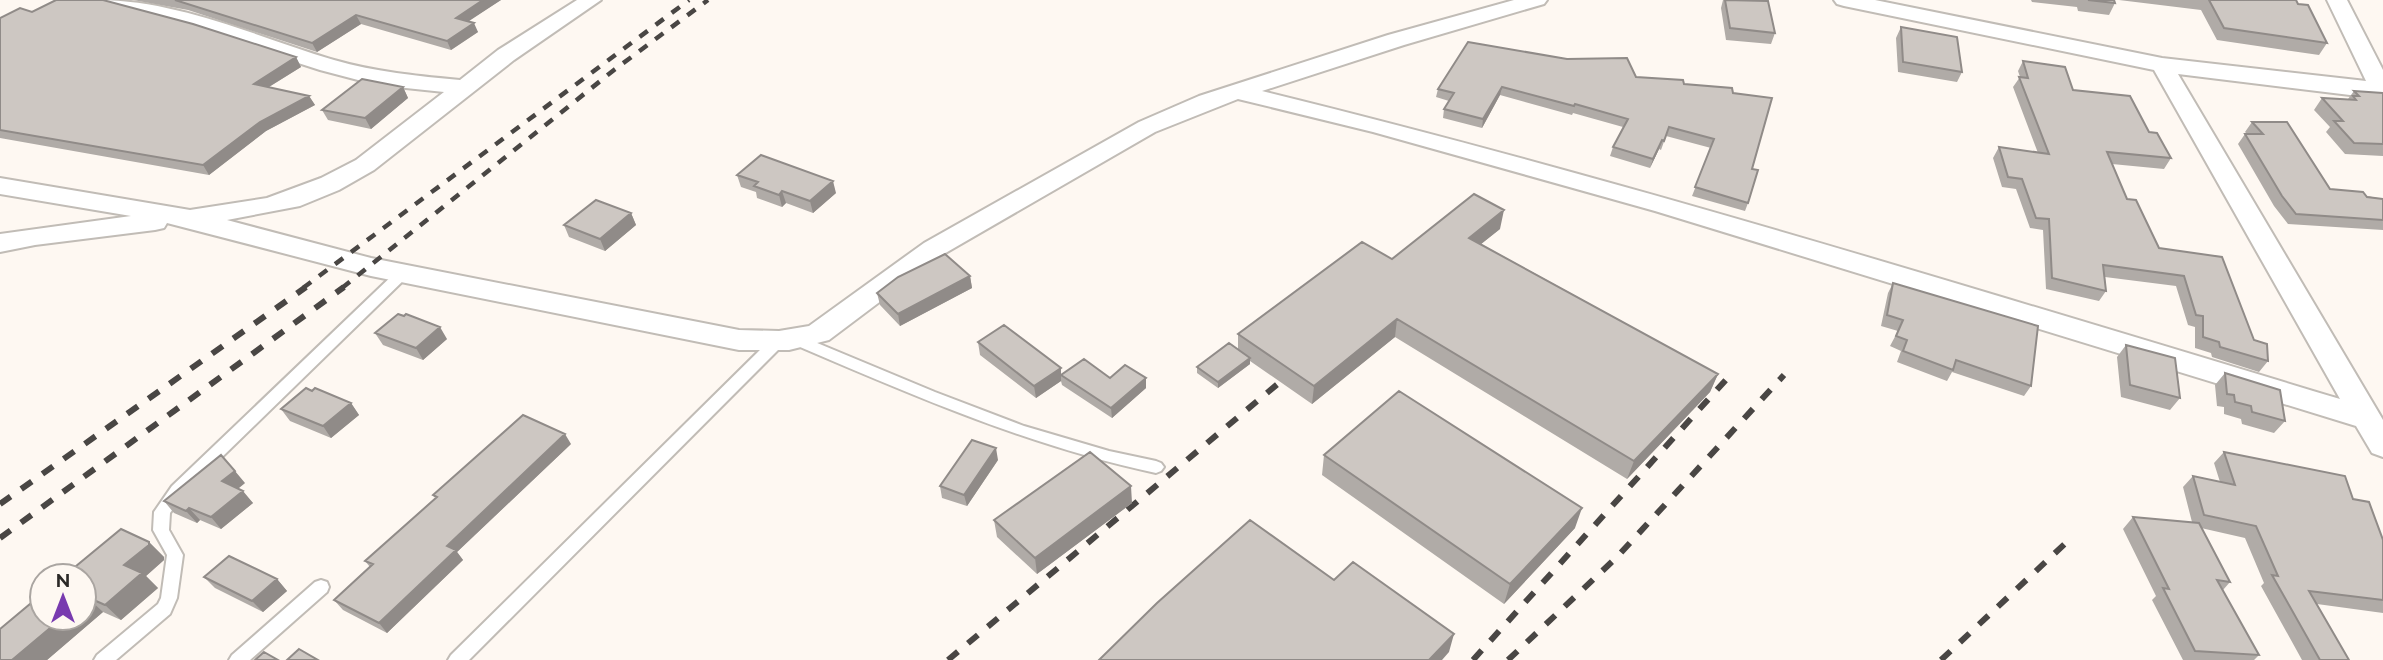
<svg xmlns="http://www.w3.org/2000/svg" width="2383" height="660" font-family="Raleway,sans-serif">
  <style>
    .lines { fill: none; stroke-linecap: round; stroke-linejoin: round }
    .lane-casing { stroke: #c1bcb6; stroke-width: 4 }
    .street-casing { stroke: #c1bcb6; stroke-width: 4 }
    .lane { fill: #fff; fill-rule: evenodd }
    .street { fill: #fff; fill-rule: evenodd }
    .rail-far1 { stroke: #494644; stroke-width: 4.5; stroke-dasharray: 10 10; stroke-linecap: butt }
    .rail { stroke: #494644; stroke-width: 6; stroke-dasharray: 13 13; stroke-linecap: butt }
    .wall { fill: #b0aba7 }
    .shaded-wall { fill: #908b88 }
    .building { fill: #cdc7c2; stroke: #908b88; stroke-width: 2 }
  </style>
  <rect width="100%" height="100%" fill="#fef8f2"/>
  <g class="lines">
    <defs>
      <path id="lane" d="M403,268L410,273L408,276L184,494L170,513L169,530L183,555L177,598L170,614L116,660H94L97,655L158,604L161,598L167,555L153,530L154,512L172,486L398,270Z
        M798,335L935,392L1024,426L1109,451L1156,461L1161,463L1164,467L1161,471L1156,473C1029,446 912,395 793,344L791,340L793,336Z
        M776,338L781,339L783,343L781,347L469,660H448L451,655L771,339Z
        M321,580L327,582L329,587L327,592L250,660H229L232,655L315,582Z"/>
      <path id="street" d="M98,0C178,0 257,37 334,60C376,72 417,76 460,80L498,50L577,0H601L514,60L374,170L339,190L300,206L227,220L371,258L739,330L779,331L809,326L924,243L1139,122L1199,96L1388,35L1514,0H1547L1544,4L1404,45L1262,91C1625,180 1981,291 2340,399L2154,70L1844,6L1837,4L1834,0H1875L2162,58L2366,81L2327,0H2347L2383,70V99L2178,74L2383,420V457L2372,453L2356,426L1655,211L1373,132L1238,99L1155,132L942,255L829,340L789,350H739L371,276L167,223L164,228L155,230L35,245L0,252V234L131,216L0,194V178L190,210L267,198L321,178L356,160L444,92L377,85L320,70L199,31L101,4Z"/>
    </defs>
    <!-- lane casing -->
    <use href="#lane" class="lane-casing"/>
    <!-- street casing -->
    <use href="#street" class="street-casing"/>
    <!-- lane -->
    <use href="#lane" class="lane"/>
    <!-- street -->
    <use href="#street" class="street"/>
    <!-- rail-far1 -->
    <path class="rail-far1" d="M303,288L689,0
      M342,288L614,70L708,0"/>
    <!-- rail -->
    <path class="rail" d="M0,504L306,287
      M0,538L344,287
      M948,660L1280,382
      M1473,660L1733,372
      M1508,660L1617,557L1784,375
      M1941,660L2070,539"/>
  </g>
  <!-- wall -->
  <path class="wall" d="M133,0H501L468,21L478,32L451,50L361,24L317,52L188,10Z
    M1723,0H1759L1775,33L1771,44L1726,40L1721,8Z
    M2031,0H2114L2115,3L2109,15L2078,11L2077,7L2032,2Z
    M2119,0H2296L2327,43L2319,55L2217,40L2201,10Z
    M32,12L296,57L301,67L269,87L309,96L315,105L266,131L209,175L0,138V18Z
    M1901,27L1962,72L1957,82L1898,72L1896,38Z
    M2023,61L2149,132L2171,158L2164,169L2112,164L2127,199L2159,248L2254,340L2268,361L2259,372L2212,357L2211,353L2195,348V327L2188,325L2176,286L2105,277L2106,291L2099,301L2046,289L2043,230L2030,228L2016,189L2002,187L1993,158L1999,147L2038,153L2013,87L2020,77L2018,71Z
    M1636,77L1684,84L1752,169L1748,203L1745,211L1692,196L1711,148L1666,136L1661,150L1659,149L1650,168L1610,156L1613,147L1623,127L1573,113L1572,115L1500,95L1482,128L1443,118L1444,109L1449,101L1436,97L1438,89Z
    M403,87L408,98L371,129L328,120L322,110Z
    M2354,91L2383,93V156L2345,154L2326,132L2330,127L2314,110L2322,98L2348,99Z
    M2252,122L2330,189L2383,199V230L2288,224L2274,206L2238,144L2245,134H2247L2245,132Z
    M737,175L836,193L813,213L786,203L782,207L757,198L756,192L741,187Z
    M631,213L636,225L605,251L569,237L564,225Z
    M1500,229L1481,244L1718,374L1710,392L1627,479L1395,337L1312,404L1250,361V364L1218,388L1197,373V367L1238,349V334L1392,259Z
    M970,276L972,288L900,326L880,305L877,293Z
    M1893,283L2031,386L2024,396L1952,372L1947,381L1897,362L1901,351L1890,346L1898,331L1881,326L1888,293Z
    M375,333L447,339L423,360L383,345Z
    M978,342L1061,368V375L1110,378H1146V388L1112,418L1062,385L1061,381L1036,398L980,355Z
    M2126,345L2180,398L2170,410L2121,397L2117,357Z
    M2225,373L2285,421L2274,433L2242,424L2241,419L2224,414V407L2217,406L2215,385Z
    M351,403L359,415L331,438L290,421L281,409Z
    M571,444L457,552L463,560L387,633L343,610L334,600L370,567L365,561L435,498L433,495Z
    M2224,452L2353,499L2383,540V613L2317,604L2349,660H2302L2261,586L2264,583L2245,538L2201,528L2230,582L2223,590L2259,655L2254,660H2183L2152,600L2156,596L2123,529L2133,517L2192,522L2183,487L2193,476L2220,482L2214,463Z
    M1324,455L1575,528L1504,604L1322,475Z
    M998,460L967,506L942,498L940,486Z
    M245,483L238,489L253,503L221,529L200,520L197,523L174,513L164,501Z
    M1132,503L1037,574L997,537L994,520Z
    M149,542L164,557V560L146,576L158,588L121,620L103,612L47,660H0L84,576Z
    M204,577L277,579L287,591L263,612L215,588Z"/>
  <!-- shaded-wall -->
  <path class="shaded-wall" d="M483,0H501L460,27L456,18Z
    M356,15L361,24L317,52L312,43Z
    M474,23L478,32L451,50L447,41Z
    M296,57L301,67L259,93L254,84Z
    M403,87L408,98L371,129L365,118Z
    M1502,87L1500,95L1482,128L1483,119Z
    M309,96L315,105L266,131L209,175L203,165L260,122Z
    M1662,140L1659,149L1650,168L1653,159Z
    M833,181L836,193L813,213L810,201Z
    M782,191L786,203L782,207L779,195Z
    M1504,210L1500,229L1466,256L1469,238Z
    M631,213L636,225L605,251L600,239Z
    M970,276L972,288L900,326L898,314Z
    M1397,319L1395,337L1312,404L1314,386Z
    M440,327L447,339L423,360L416,348Z
    M1250,358V364L1218,388V382Z
    M1061,368V381L1036,398L1034,386Z
    M1718,374L1710,392L1627,479L1634,461Z
    M1146,378V388L1112,418L1111,408Z
    M351,403L359,415L331,438L323,426Z
    M565,434L571,444L457,552L463,560L387,633L379,623L447,546Z
    M996,448L998,460L967,506L964,495Z
    M235,471L245,483L232,493L222,481Z
    M1131,486L1132,503L1037,574L1035,558Z
    M243,491L253,503L221,529L211,517Z
    M189,508L200,520L197,523L186,511Z
    M1582,508L1575,528L1504,604L1510,584Z
    M149,542L164,557V560L146,576L158,588L121,620L105,605L124,565Z
    M277,579L287,591L263,612L252,601Z
    M87,597L103,612L47,660H12L62,618H84V599Z
    M1454,634L1449,652L1442,660H1429Z"/>
  <!-- building -->
  <path class="building" d="M56,0H103L193,24L296,57L254,84L309,96L260,122L203,165L0,130V18L20,8L32,12Z
    M175,0H483L456,18L474,23L447,41L356,15L312,43Z
    M1725,0L1768,1L1775,33L1730,28Z
    M2088,0H2114L2115,3Z
    M2209,0H2296L2298,4L2308,5L2327,43L2224,28Z
    M1901,27L1957,37L1962,72L1903,62Z
    M1468,42L1567,59L1627,58L1636,77L1683,80L1684,84L1732,88L1733,93L1772,98L1752,169L1758,170L1748,203L1695,187L1714,139L1669,127L1664,141L1662,140L1653,159L1613,147L1628,119L1575,104L1574,106L1502,87L1483,119L1444,109L1454,93L1438,89Z
    M2023,61L2065,67L2073,90L2130,96L2149,132L2157,133L2171,158L2107,152L2127,199L2136,200L2159,248L2222,257L2254,340L2267,344L2268,361L2220,347L2219,342L2203,337V316L2196,315L2184,276L2103,265L2106,291L2052,278L2049,219L2036,218L2022,179L2008,177L1999,147L2049,154L2019,77L2028,78Z
    M362,79L403,87L365,118L322,110Z
    M2354,91L2383,93V144L2354,143L2334,121H2343L2322,98L2356,100L2353,96H2359Z
    M2252,122H2287L2330,189L2363,192L2367,197L2383,199V220L2296,214L2282,196L2245,134H2263Z
    M761,155L833,181L810,201L782,191L779,195L754,186L758,182L737,175Z
    M1474,194L1504,210L1469,238L1718,374L1634,461L1397,319L1314,386L1238,334L1362,242L1392,259Z
    M596,200L631,213L600,239L564,225Z
    M945,254L970,276L898,314L877,293L898,277Z
    M1893,283L2038,326L2031,386L1956,360L1953,370L1903,351L1907,340L1896,336L1903,320L1887,315Z
    M398,314L404,316L406,314L440,327L416,348L375,333Z
    M1004,325L1061,368L1034,386L978,342Z
    M1229,343L1250,358L1218,382L1197,367Z
    M2126,345L2175,358L2180,398L2130,385Z
    M1084,359L1110,378L1125,365L1146,378L1111,408L1061,375Z
    M2225,373L2280,390L2285,421L2252,412L2251,406L2235,402L2234,395L2227,394Z
    M306,388L312,391L315,388L351,403L323,426L281,409Z
    M1399,391L1582,508L1510,584L1324,455Z
    M523,415L565,434L447,546L456,550L379,623L334,600L373,564L365,561L437,497L433,495Z
    M972,440L996,448L964,495L940,486Z
    M1090,452L1131,486L1035,558L994,520Z
    M2224,452L2345,476L2353,499L2369,502L2383,540V600L2309,591L2349,660H2320L2272,575L2278,576L2256,526L2204,515L2193,476L2235,485Z
    M221,455L235,471L222,481L243,491L211,517L189,508L186,511L164,501Z
    M2133,517L2199,523L2230,582L2217,580L2259,655L2195,651L2163,588L2169,589Z
    M1250,520L1334,580L1353,562L1454,634L1429,660H1099L1157,603Z
    M121,529L149,542V545L124,565L142,573L105,605L87,597L84,599V576H64Z
    M229,556L277,579L252,601L204,577Z
    M42,594V618H62L12,660H0V629Z
    M299,649L318,660H287Z
    M264,652L278,660H255Z"/>
  <!-- north arrow -->
  <g transform="translate(63 597)"><circle r="33" fill="#fef8f2" stroke="#aaa5a1" stroke-width="2"/>
  <path d="M0-5L12 26L0 18L-12 26Z" fill="#783aaf"/>
  <text y="-10" font-size="19" font-weight="bold" text-anchor="middle" fill="#2b2927">N</text>
  </g>
</svg>
